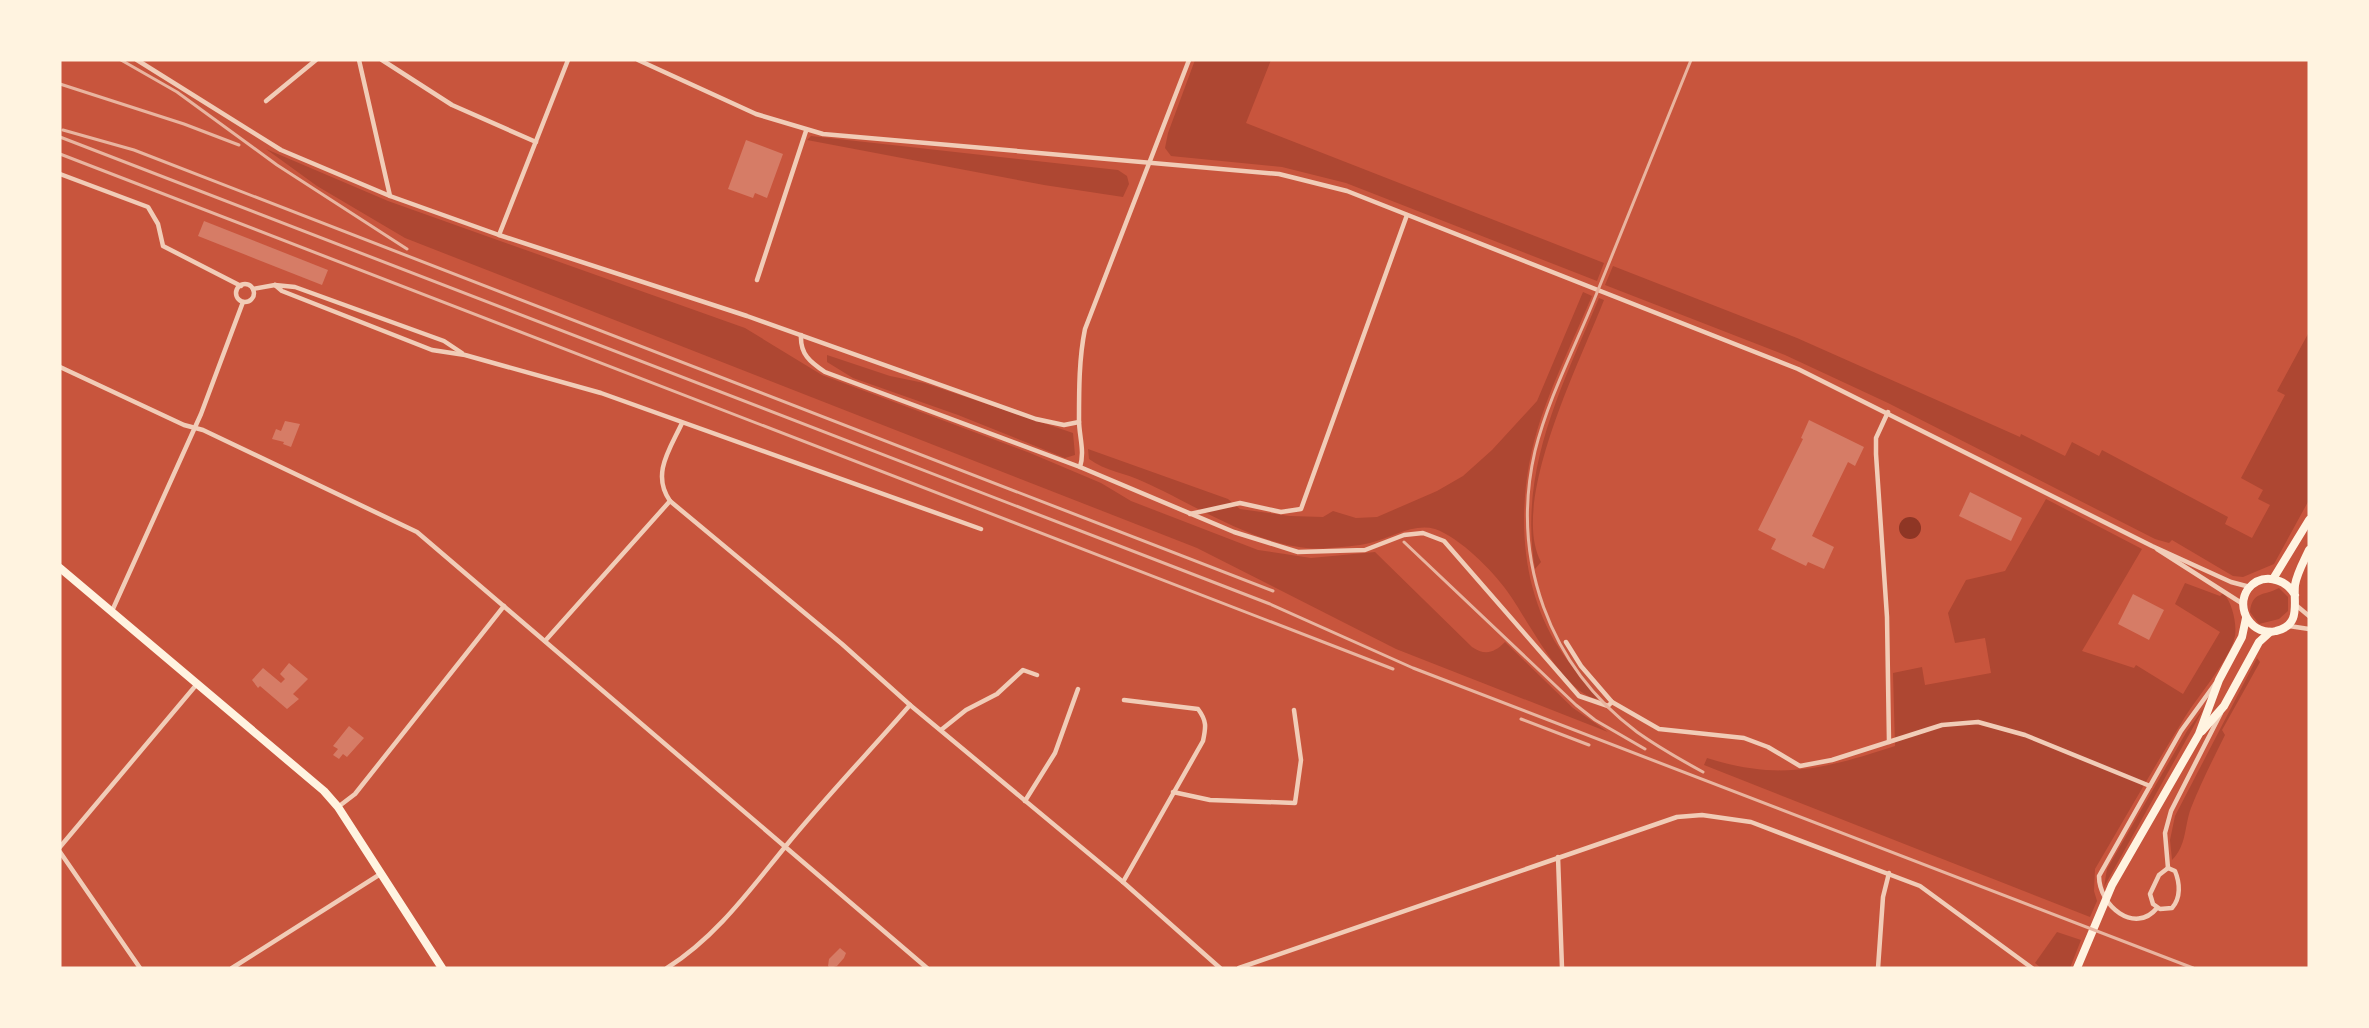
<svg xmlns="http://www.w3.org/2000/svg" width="2369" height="1028" viewBox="0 0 2369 1028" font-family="Jost,sans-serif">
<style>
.green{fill:#ae4732}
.water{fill:#8f3625}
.building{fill:#d67c66}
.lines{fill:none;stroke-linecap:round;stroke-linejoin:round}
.minor{stroke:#f1ccb7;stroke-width:4.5}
.primary{stroke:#fff3e0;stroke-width:8}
.rail{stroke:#e9b49f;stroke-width:3}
</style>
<rect width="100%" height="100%" fill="#c8553d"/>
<!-- green -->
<g class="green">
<path d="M1195,60h76l-25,63 358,140 -7,18 -251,-98 -64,-16 -111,-11 -6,-8 3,-15z"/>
<path d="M811,136l307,34 9,6 2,8 -6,13 -79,-12 -237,-45z"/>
<path d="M266,149l122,52 357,127 77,47 208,78 71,30 30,18 127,49 53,8 64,-6 97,95c13,9 22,6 33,-5l68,66 35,24 -212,-83 -199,-101 -792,-310 -88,-52z"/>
<path d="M1613,266l184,72 223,99 1,-3 44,22 7,-14 27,14 3,-6 126,67 -3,7 27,14 18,-33 -12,-6 5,-9 -22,-12 44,-83 -8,-4 32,-59v168l-35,64 -31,13 -10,-1 -61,-36 -3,3 -14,-4 -267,-136 -103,-48 -180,-70z"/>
<path d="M1583,292l9,4c-17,40 -37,81 -51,122 -25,75 -25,163 18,230 12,19 26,34 40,51 -34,-2 -73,-83 -92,-108 -14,-20 -48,-54 -72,-62 -22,-6 -44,9 -65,14 -13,3 -28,4 -41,5 -61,6 -131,-42 -185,-66 -18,-9 -39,-11 -55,-23l-1,-10 140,50 12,10 50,7 33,1 10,-6 23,7 21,-1 60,-26 26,-15 29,-26 45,-49z"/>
<path d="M1599,298l5,2c-24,62 -95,202 -63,262l-6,7c-17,-100 27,-182 64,-271z"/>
<path d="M827,355l63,21 34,7 149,50 2,22 -10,3 -107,-43 -105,-37 -26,-16z"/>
<path d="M2046,499l96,50 -60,102 52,17 2,-3 47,29 37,-62 -45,-28 10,-21 35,13 3,-3c9,8 14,31 12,43 -5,24 -40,63 -53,86 -30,48 -58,98 -87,147l-1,22 3,10 -7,16 -386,-152 3,-7c72,23 118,11 188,-12l-2,-73 29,-6 3,18 66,-12 -6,-35 -30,5 -7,-30 18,-33 39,-9z"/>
<path d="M2279,588l9,9v14l-9,8 -20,5 -9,-12c2,-21 14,-16 29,-24z"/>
<path d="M2257,658l3,4 -38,68 3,5c-12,24 -24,48 -34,73 -7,19 -4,37 -19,52l-2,-20 5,-24z"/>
<path d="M2205,706l-101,181 3,-18 80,-138z"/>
<path d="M2057,932l24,8 -11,28h-29l-6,-5z"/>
</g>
<!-- water -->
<circle class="water" cx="1910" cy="528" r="11"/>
<!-- building -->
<g class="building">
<path d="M746,140l37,14 -16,44 -12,-5 -2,5 -25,-9z"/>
<path d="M204,221l124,49 -6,15 -124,-49z"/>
<path d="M1809,420l55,27 -9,19 -7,-4 -36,74 22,11 -10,22 -16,-7 -2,4 -35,-17 5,-10 -18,-9 45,-91 -2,-1z"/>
<path d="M285,421l15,3 -9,23 -8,-3 1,-2 -12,-3 4,-10 5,2z"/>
<path d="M1970,492l52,26 -11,23 -52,-25z"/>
<path d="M2133,594l31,16 -15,30 -31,-16z"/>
<path d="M289,663l19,16 -15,15 6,5 -12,10 -27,-23 -2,2 -6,-8 11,-12 18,15 4,-4 -5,-5z"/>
<path d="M349,726l15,12 -17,19 -4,-3 -4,5 -6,-4 5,-6 -5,-3z"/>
<path d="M840,948l6,5 -2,5 -7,8 -7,2 -2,-2 1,-7z"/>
</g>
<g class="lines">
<!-- minor -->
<g class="minor">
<path d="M137,60l144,90 109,46 109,39 248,81 289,103 28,6 15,-3"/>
<path d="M359,60l31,136"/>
<path d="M382,60l70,45 84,37"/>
<path d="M638,60l118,54 67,20 456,40 68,17 451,178 354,177 79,36 19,5"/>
<path d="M1189,60l-104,269c-6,29 -6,61 -6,91 0,16 6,31 1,47l154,65 64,20 67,-2 39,-15 19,-2 21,8 135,155 29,10 4,-4"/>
<path d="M266,101l50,-41"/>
<path d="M60,174l88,33 10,17 5,22 78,40"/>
<path d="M499,235l69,-175"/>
<path d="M757,280l49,-149"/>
<circle cx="245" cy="293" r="9"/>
<path d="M275,285l7,6 150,59 33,5 136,38 380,136"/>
<path d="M253,289l22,-4 20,2 149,54 18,12"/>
<path d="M801,335c-1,19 9,27 24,37l255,95"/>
<path d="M60,367l124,58 19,5 214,102 510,436"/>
<path d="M1888,412l-12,26v16l11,163 2,125"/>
<path d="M682,423c-12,26 -31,51 -12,78l172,143 68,61 213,177 97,86"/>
<path d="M1190,514l50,-11 41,9 20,-3 106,-294"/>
<path d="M2157,549l86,55"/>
<path d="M2297,606l12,10"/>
<path d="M112,611l89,-197 42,-112"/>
<path d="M2289,626l20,3"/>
<path d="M545,641l125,-140"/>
<path d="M1566,642l15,24 31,36 47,27 85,9 24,9 32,19 32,-6 110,-35 36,-3 47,13 125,51"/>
<path d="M941,730l25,-20 31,-16 26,-24 14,5"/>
<path d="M1173,792l37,8 85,3 6,-43 -7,-50"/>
<path d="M1025,801l30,-48 23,-64"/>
<path d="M338,807l17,-13 149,-188"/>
<path d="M60,847l137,-163"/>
<path d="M60,852l80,116"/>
<path d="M1558,857l4,111"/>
<path d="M2168,868l-3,-35 6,-22 50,-98"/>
<path d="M2168,868l7,3c5,12 6,27 -3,37l-12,1 -7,-5 -3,-10 9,-19z"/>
<path d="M1123,882l80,-141c3,-14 4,-20 -5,-32l-74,-9"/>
<path d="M2157,908c-22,27 -58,-2 -58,-32l82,-145 34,-47"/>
<path d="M232,968l150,-95"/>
<path d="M667,968c49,-31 82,-77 118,-121 40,-49 84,-95 125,-142"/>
<path d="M1239,968l438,-151 25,-2 49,7 169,64 112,82"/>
<path d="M1878,968l5,-71 6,-24"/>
</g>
<!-- primary -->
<g class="primary">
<path d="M60,568l264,223 14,16 104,161"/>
<path d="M2273,579l36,-59"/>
<path d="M2295,595c-10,-17 -33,-23 -47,-6 -14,20 5,48 28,42 26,-6 17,-28 19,-46 2,-12 9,-24 14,-35"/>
<path d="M2202,731l22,-25 35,-64 11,-10"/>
<path d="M2077,968l35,-83 87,-151 20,-54 23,-43 4,-19"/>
</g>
<!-- rail -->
<g class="rail">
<path d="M121,60l56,32 100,73 130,84"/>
<path d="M1691,60c-32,80 -64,160 -97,240 -20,49 -46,99 -59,151 -25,108 14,215 102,281 21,15 44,28 66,40"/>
<path d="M60,84l124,40 55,21"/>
<path d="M63,130l71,20 1139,441"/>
<path d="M60,137l1210,467 143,64 780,300"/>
<path d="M60,154l1333,515"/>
<path d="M1404,542l172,163 19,15 50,29"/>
<path d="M1521,719l68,26"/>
</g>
</g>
<!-- border -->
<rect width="2369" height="1028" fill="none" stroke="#fff3e0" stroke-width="123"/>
</svg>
